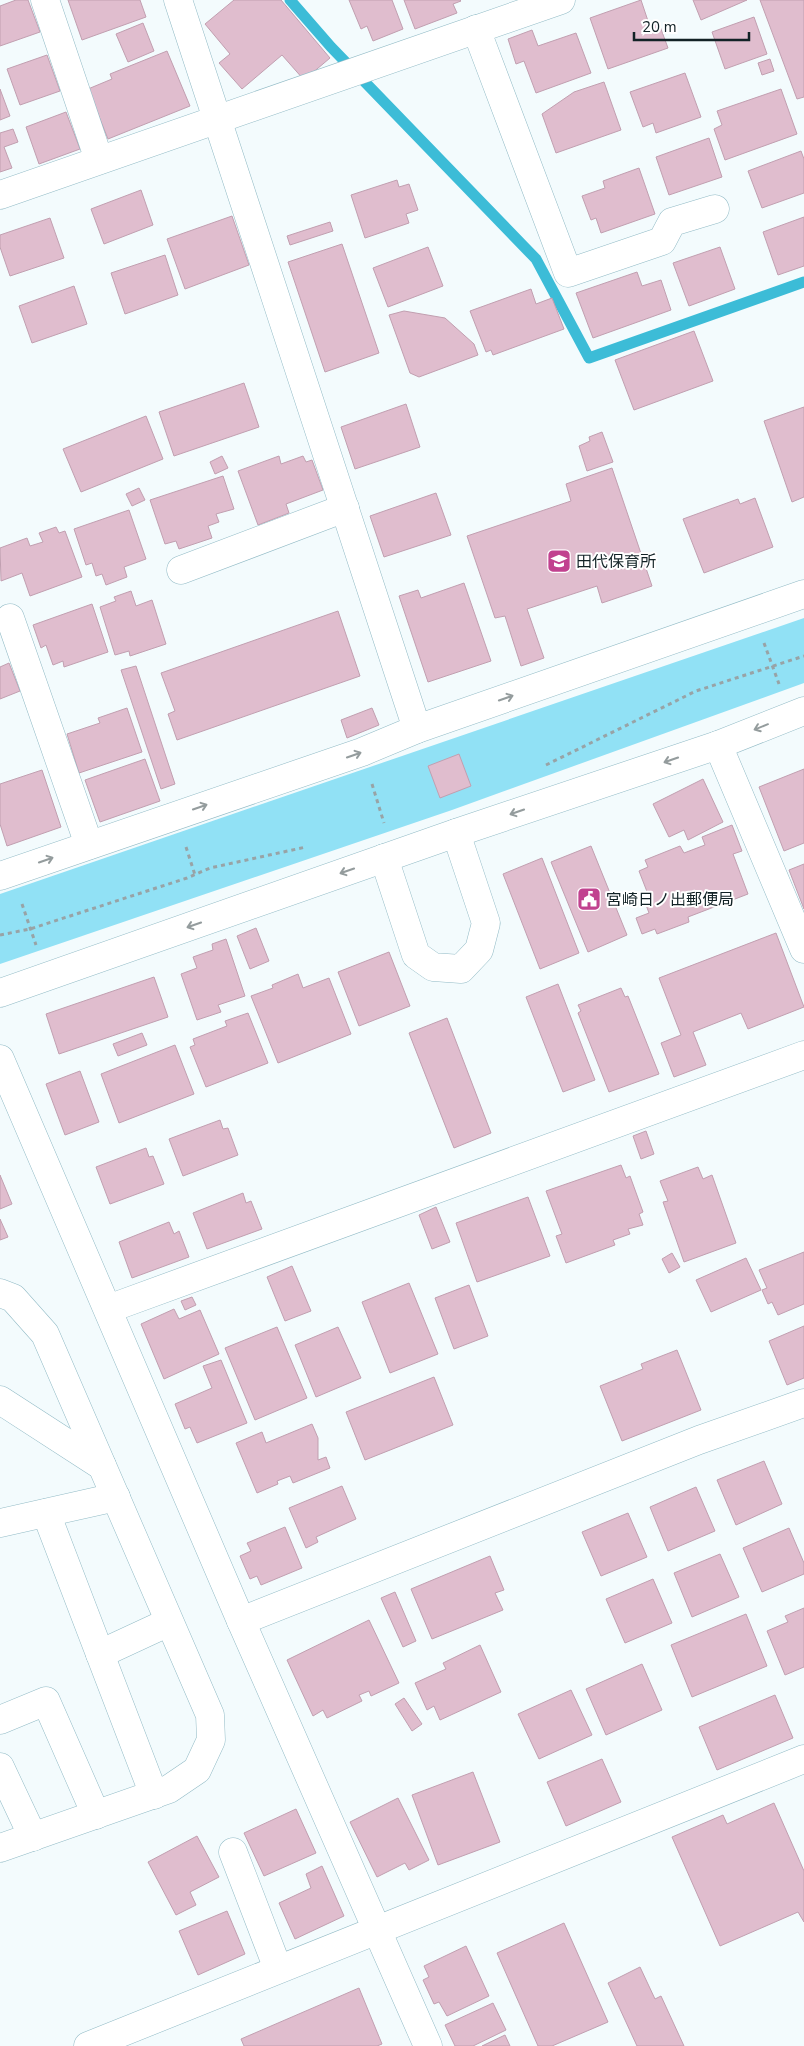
<svg xmlns="http://www.w3.org/2000/svg" width="804" height="2046" viewBox="0 0 804 2046" font-family="'Nunito Sans','Noto Sans JP',sans-serif">
<style>
.green{fill:#91e1f5}
.lines{fill:none;stroke-linecap:round;stroke-linejoin:round}
.stream{stroke:#3cbcd7;stroke-width:11}
.building{fill:#e0bdce;stroke:#c19fb0}
.minor-casing{stroke:#92bbc6;stroke-width:29}
.path{stroke:#98a3a6;stroke-width:3;stroke-dasharray:4 4;stroke-linecap:butt}
.minor{stroke:#fff;stroke-width:28}
.oneway{stroke:#949c9d}
.labels{text-anchor:middle;stroke-width:4;stroke-linejoin:round;paint-order:stroke}
.poi-label{font-size:16px;fill:#122226;stroke:#fff;text-anchor:start}
</style>
<rect width="100%" height="100%" fill="#f3fbfd"/>
<!-- green -->
<path class="green" d="M804,618v65l-352,127 -452,154v-70z"/>
<g class="lines">
<!-- stream -->
<path class="stream" d="M290,0l41,47 205,212 53,99 215,-76"/>
</g>
<!-- building -->
<g class="building">
<path d="M16,0h12l12,32 -40,14v-40z"/>
<path d="M68,0h72l6,17 -64,23z"/>
<path d="M234,0h47l49,58 -26,22 -22,-25 -40,34 -23,-26 11,-9 -25,-30z"/>
<path d="M349,0h43l11,29 -30,12 -6,-15 -6,3z"/>
<path d="M404,0h56l1,1 -8,3 4,9 -42,16z"/>
<path d="M641,0l8,24 9,-3 10,27 -60,21 -18,-51z"/>
<path d="M693,0h54l-46,20z"/>
<path d="M760,0h44v97l-7,2z"/>
<path d="M754,17l13,37 -42,15 -13,-37z"/>
<path d="M143,23l11,28 -26,11 -12,-28z"/>
<path d="M532,30l6,16 38,-13 15,40 -55,20 -12,-32 -8,3 -8,-25z"/>
<path d="M167,51l23,55 -82,33 -20,-50 24,-10 -2,-5z"/>
<path d="M47,55l13,36 -40,14 -13,-36z"/>
<path d="M770,59l4,12 -12,4 -4,-12z"/>
<path d="M685,73l16,44 -45,16 -3,-10 -10,4 -13,-35z"/>
<path d="M604,82l17,48 -65,23 -14,-39 32,-22z"/>
<path d="M0,89l10,27 -10,4z"/>
<path d="M781,89l16,45 -72,26 -11,-31 8,-4 -5,-14z"/>
<path d="M66,112l14,37 -41,15 -13,-37z"/>
<path d="M13,129l5,13 -14,5 8,21 -12,4v-39z"/>
<path d="M709,138l13,39 -53,18 -13,-38z"/>
<path d="M801,151l3,8v34l-42,15 -14,-37z"/>
<path d="M639,168l16,46 -54,19 -5,-15 -5,2 -9,-24 23,-8 -2,-7z"/>
<path d="M397,180l2,7 10,-3 9,26 -12,4 3,9 -44,15 -14,-43z"/>
<path d="M141,190l12,35 -49,19 -13,-35z"/>
<path d="M232,216l17,49 -64,24 -18,-50z"/>
<path d="M804,217v49l-26,9 -15,-43z"/>
<path d="M50,218l14,40 -54,18 -10,-29v-12z"/>
<path d="M330,222l3,9 -43,14 -3,-9z"/>
<path d="M342,244l37,109 -54,19 -37,-110z"/>
<path d="M428,247l15,39 -55,21 -15,-39z"/>
<path d="M720,247l15,42 -46,17 -16,-43z"/>
<path d="M165,255l13,40 -53,19 -14,-41z"/>
<path d="M637,272l5,14 19,-6 10,30 -78,28 -17,-45z"/>
<path d="M74,286l13,38 -55,19 -13,-37z"/>
<path d="M531,289l5,15 16,-6 12,31 -71,26 -2,-5 -5,2 -16,-41z"/>
<path d="M404,311l41,7 29,26 4,11 -59,22 -9,-4 -21,-58z"/>
<path d="M694,331l19,50 -79,29 -19,-50z"/>
<path d="M244,383l15,44 -85,29 -15,-44z"/>
<path d="M406,404l14,43 -65,22 -14,-42z"/>
<path d="M804,407v90l-12,5 -28,-81z"/>
<path d="M146,416l17,43 -82,33 -18,-43z"/>
<path d="M602,432l11,30 -26,9 -8,-25 11,-5 -1,-4z"/>
<path d="M222,456l6,12 -13,6 -5,-12z"/>
<path d="M279,456l2,8 22,-8 3,6 6,-2 11,30 -37,14 3,9 -31,12 -20,-54z"/>
<path d="M612,468l40,118 -50,17 -5,-17 -70,23 17,49 -23,8 -16,-50 -10,2 -28,-82 104,-35 -5,-17z"/>
<path d="M223,476l11,33 -18,5 3,8 -11,4 4,12 -33,11 -3,-8 -11,3 -15,-44z"/>
<path d="M139,488l6,12 -13,6 -6,-12z"/>
<path d="M436,493l15,42 -67,22 -14,-41z"/>
<path d="M755,498l18,49 -69,26 -21,-54 55,-20 2,5z"/>
<path d="M129,510l17,49 -22,8 3,10 -21,8 -4,-11 -6,2 -4,-13 -6,2 -12,-36z"/>
<path d="M56,527l3,6 6,-2 17,46 -52,19 -8,-23 -21,8 -1,-33 27,-10 3,8 13,-4 -4,-9z"/>
<path d="M464,583l27,78 -63,21 -29,-86 19,-6 3,8z"/>
<path d="M131,591l5,15 16,-6 14,44 -36,12 -1,-5 -14,4 -15,-48 16,-6 -2,-4z"/>
<path d="M92,604l16,48 -44,15 -1,-6 -10,4 -7,-20 -5,3 -8,-23z"/>
<path d="M338,611l22,65 -183,64 -9,-26 7,-3 -14,-38z"/>
<path d="M9,663l11,28 -20,8v-32z"/>
<path d="M136,666l39,118 -14,5 -40,-119z"/>
<path d="M127,708l15,44 -63,21 -12,-39 33,-11 -2,-5z"/>
<path d="M372,708l7,17 -32,13 -6,-18z"/>
<path d="M459,754l12,32 -31,12 -12,-32z"/>
<path d="M145,759l15,42 -60,21 -15,-42z"/>
<path d="M804,769v74l-20,8 -25,-64z"/>
<path d="M42,770l19,57 -54,19 -7,-22v-40z"/>
<path d="M703,779l20,43 -35,18 -4,-10 -15,7 -16,-33z"/>
<path d="M732,825l10,26 -9,3 15,40 -60,23 1,5 -32,12 -2,-5 -13,5 -6,-16 13,-5 -3,-8 5,-3 -12,-31 9,-4 -3,-7 35,-14 4,7 21,-8 -3,-8z"/>
<path d="M591,846l36,89 -39,17 -37,-90z"/>
<path d="M542,858l37,95 -39,16 -37,-95z"/>
<path d="M804,864v45l-15,-39z"/>
<path d="M256,928l13,33 -19,8 -13,-33z"/>
<path d="M776,933l28,74 -56,22 -7,-16 -48,19 13,33 -32,12 -13,-34 20,-8 -22,-57z"/>
<path d="M226,939l19,57 -27,9 3,7 -24,8 -16,-46 16,-6 -4,-11 20,-7 -1,-6z"/>
<path d="M389,952l21,54 -51,20 -21,-54z"/>
<path d="M298,974l5,14 26,-10 22,56 -73,29 -27,-67 22,-8 -1,-3z"/>
<path d="M154,977l14,40 -109,37 -13,-40z"/>
<path d="M558,984l37,96 -32,12 -37,-95z"/>
<path d="M621,988l4,9 3,-1 31,78 -50,18 -31,-79 3,-2 -3,-6z"/>
<path d="M248,1013l20,50 -62,24 -16,-40 5,-2 -2,-6 34,-13 -2,-5z"/>
<path d="M447,1018l44,115 -37,15 -45,-115z"/>
<path d="M142,1033l5,12 -29,11 -5,-12z"/>
<path d="M175,1045l19,49 -75,29 -18,-49z"/>
<path d="M80,1071l19,51 -34,13 -19,-51z"/>
<path d="M220,1120l3,9 5,-1 10,27 -55,21 -14,-37z"/>
<path d="M646,1131l8,23 -13,5 -8,-23z"/>
<path d="M146,1148l3,9 4,-1 11,28 -54,20 -14,-37z"/>
<path d="M621,1165l5,13 4,-2 13,36 -4,2 4,11 -15,4 2,5 -17,6 2,5 -49,18 -10,-27 6,-2 -16,-43z"/>
<path d="M698,1167l5,12 9,-4 24,68 -52,19 -21,-60 5,-1 -8,-20z"/>
<path d="M0,1175l12,29 -12,5z"/>
<path d="M243,1193l3,10 5,-2 11,28 -55,20 -14,-36z"/>
<path d="M528,1197l22,59 -73,26 -21,-59z"/>
<path d="M436,1207l14,35 -18,7 -13,-34z"/>
<path d="M0,1219l8,18 -8,3z"/>
<path d="M169,1222l5,12 5,-3 10,26 -57,21 -13,-36z"/>
<path d="M804,1252v52l-26,11 -6,-13 -4,2 -6,-14 5,-2 -8,-18z"/>
<path d="M672,1253l8,14 -11,6 -7,-14z"/>
<path d="M746,1258l15,32 -50,22 -15,-32z"/>
<path d="M292,1266l19,45 -26,10 -18,-44z"/>
<path d="M409,1283l29,71 -48,19 -28,-71z"/>
<path d="M469,1285l19,51 -34,13 -19,-51z"/>
<path d="M192,1297l4,8 -11,5 -4,-9z"/>
<path d="M174,1309l5,10 21,-9 19,44 -55,25 -23,-55z"/>
<path d="M804,1326v52l-17,7 -18,-44z"/>
<path d="M277,1327l30,71 -52,22 -30,-72z"/>
<path d="M338,1327l23,51 -45,19 -21,-52z"/>
<path d="M677,1350l24,60 -79,31 -22,-55 43,-17 -2,-5z"/>
<path d="M221,1360l26,63 -50,20 -7,-16 -5,2 -10,-25 37,-16 -9,-22z"/>
<path d="M434,1377l19,48 -88,35 -19,-48z"/>
<path d="M312,1424l6,14v22l8,-3 4,11 -37,15 -3,-7 -13,5 1,3 -21,9 -21,-50 26,-11 4,11z"/>
<path d="M764,1461l18,43 -46,21 -19,-45z"/>
<path d="M342,1486l14,33 -40,18 2,5 -12,6 -17,-40z"/>
<path d="M696,1487l19,44 -47,20 -18,-44z"/>
<path d="M628,1513l19,44 -46,19 -19,-44z"/>
<path d="M285,1527l17,41 -41,17 -4,-9 -7,3 -10,-23 11,-5 -4,-8z"/>
<path d="M789,1528l15,35v11l-42,18 -19,-44z"/>
<path d="M720,1554l19,43 -47,20 -18,-44z"/>
<path d="M490,1556l14,34 -9,3 8,17 -71,29 -21,-50z"/>
<path d="M653,1579l19,44 -47,20 -19,-44z"/>
<path d="M395,1592l21,49 -13,6 -22,-49z"/>
<path d="M804,1608v59l-19,8 -18,-44 21,-9 -3,-6z"/>
<path d="M746,1614l21,52 -75,31 -21,-52z"/>
<path d="M369,1620l30,63 -28,13 -2,-5 -10,4 3,6 -35,17 -4,-8 -10,6 -26,-56z"/>
<path d="M480,1645l21,47 -61,28 -6,-14 -7,4 -12,-27 31,-14 -3,-6z"/>
<path d="M642,1664l20,46 -56,25 -20,-46z"/>
<path d="M571,1690l21,45 -53,24 -21,-45z"/>
<path d="M775,1695l18,43 -76,32 -18,-43z"/>
<path d="M404,1698l18,26 -10,7 -17,-27z"/>
<path d="M602,1759l19,43 -55,24 -19,-44z"/>
<path d="M473,1772l27,70 -62,23 -26,-70z"/>
<path d="M398,1798l31,62 -20,10 -4,-7 -28,14 -27,-55z"/>
<path d="M774,1803l30,68v51l-6,-10 -78,34 -48,-109 51,-22 4,9z"/>
<path d="M296,1809l20,44 -52,23 -20,-43z"/>
<path d="M197,1836l22,41 -29,15 6,13 -20,10 -28,-53z"/>
<path d="M322,1866l22,50 -49,23 -16,-36 32,-15 -5,-14z"/>
<path d="M227,1911l18,43 -47,21 -19,-44z"/>
<path d="M564,1923l44,99 -56,24h-14l-41,-93z"/>
<path d="M466,1946l23,50 -42,20 -8,-14 -5,2 -11,-24 6,-3 -5,-11z"/>
<path d="M640,1967l15,32 6,-3 23,50h-47l-29,-63z"/>
<path d="M359,1988l23,56 -5,2h-133l-3,-7z"/>
<path d="M493,2003l13,27 -33,16h-18l-10,-21z"/>
<path d="M505,2035l5,11h-28z"/>
</g>
<g class="lines">
<!-- minor casing -->
<g class="minor-casing">
<g id="minor">
<path d="M45,0l54,160"/>
<path d="M178,0l239,729"/>
<path d="M476,29l92,244 94,-32 10,-19 43,-13"/>
<path d="M0,195l561,-195"/>
<path d="M181,570l164,-62"/>
<path d="M10,618l79,227"/>
<path d="M718,745l86,204"/>
<path d="M384,858l32,97 17,12 28,2 18,-19 7,-27 -30,-90"/>
<path d="M0,876l362,-124 55,-23 387,-135"/>
<path d="M0,993l456,-160 262,-88 86,-34"/>
<path d="M0,1059l241,562 187,425"/>
<path d="M0,1293l13,5 32,36 165,381 1,25 -14,30 -28,19 -169,59"/>
<path d="M108,1309l696,-254"/>
<path d="M0,1400l102,66"/>
<path d="M46,1513l108,282"/>
<path d="M0,1523l116,-26"/>
<path d="M241,1621l458,-181 105,-37"/>
<path d="M100,1654l69,-32"/>
<path d="M0,1720l46,-19 50,114"/>
<path d="M0,1767l33,70"/>
<path d="M233,1852l45,117"/>
<path d="M88,2046l716,-287"/>
</g>
</g>
<!-- path -->
<g class="path">
<path d="M764,643l15,41"/>
<path d="M546,765l150,-74 108,-35"/>
<path d="M372,784l12,39"/>
<path d="M186,847l9,28"/>
<path d="M22,904l14,41"/>
<path d="M0,935l30,-6 157,-51 23,-10 96,-21"/>
</g>
<!-- minor -->
<use href="#minor" class="minor"/>
</g>
<!-- one-way arrows -->
<defs><path id="oneway-shaft" d="M-6 0H5M1.5-3L5.5 0L1.5 3" fill="none" stroke-width="1.6" stroke-linecap="round" stroke-linejoin="round" transform="scale(1.25)"/></defs>
<g class="oneway">
<use href="#oneway-shaft" transform="translate(506 698) rotate(-19)"/>
<use href="#oneway-shaft" transform="translate(761 727) rotate(158)"/>
<use href="#oneway-shaft" transform="translate(354 755) rotate(-19)"/>
<use href="#oneway-shaft" transform="translate(671 760) rotate(161)"/>
<use href="#oneway-shaft" transform="translate(200 807) rotate(-19)"/>
<use href="#oneway-shaft" transform="translate(517 812) rotate(161)"/>
<use href="#oneway-shaft" transform="translate(46 860) rotate(-19)"/>
<use href="#oneway-shaft" transform="translate(347 871) rotate(161)"/>
<use href="#oneway-shaft" transform="translate(194 925) rotate(161)"/>
</g>
<!-- icons -->
<defs>
<g id="school-square" transform="scale(1.25)"><rect x="-9" y="-9" width="18" height="18" rx="4" fill="#c1428f" stroke="#fff"/><path d="M0-5L7-2L0 1L-7-2ZM-4 1L0 2.5L4 1V4Q0 6-4 4Z" fill="#fff"/></g>
<g id="civic-square" transform="scale(1.25)"><rect x="-9" y="-9" width="18" height="18" rx="4" fill="#c1428f" stroke="#fff"/><path d="M-.6-6.5H3V-4.5H.6V-3L4-1V1h2V6H-6V1h2V-1L-.6-3ZM-1.2 2.5V6h2.4V2.5Z" fill="#fff"/></g>
</defs>
<g fill-rule="evenodd">
<use href="#school-square" x="559" y="561"/>
<use href="#civic-square" x="589" y="899"/>
</g>
<g class="labels">
<!-- poi labels -->
<g class="poi-label">
<text x="576" y="567">田代保育所</text>
<text x="606" y="905">宮崎日ノ出郵便局</text>
</g>
</g>
<!-- scale -->
<path d="M634 32v8h115v-8" fill="none" stroke="#122226" stroke-width="2.5"/>
<text x="642" y="32" font-size="15" fill="#122226" stroke="#ffffff" stroke-width="4" paint-order="stroke">20 m</text>
</svg>
